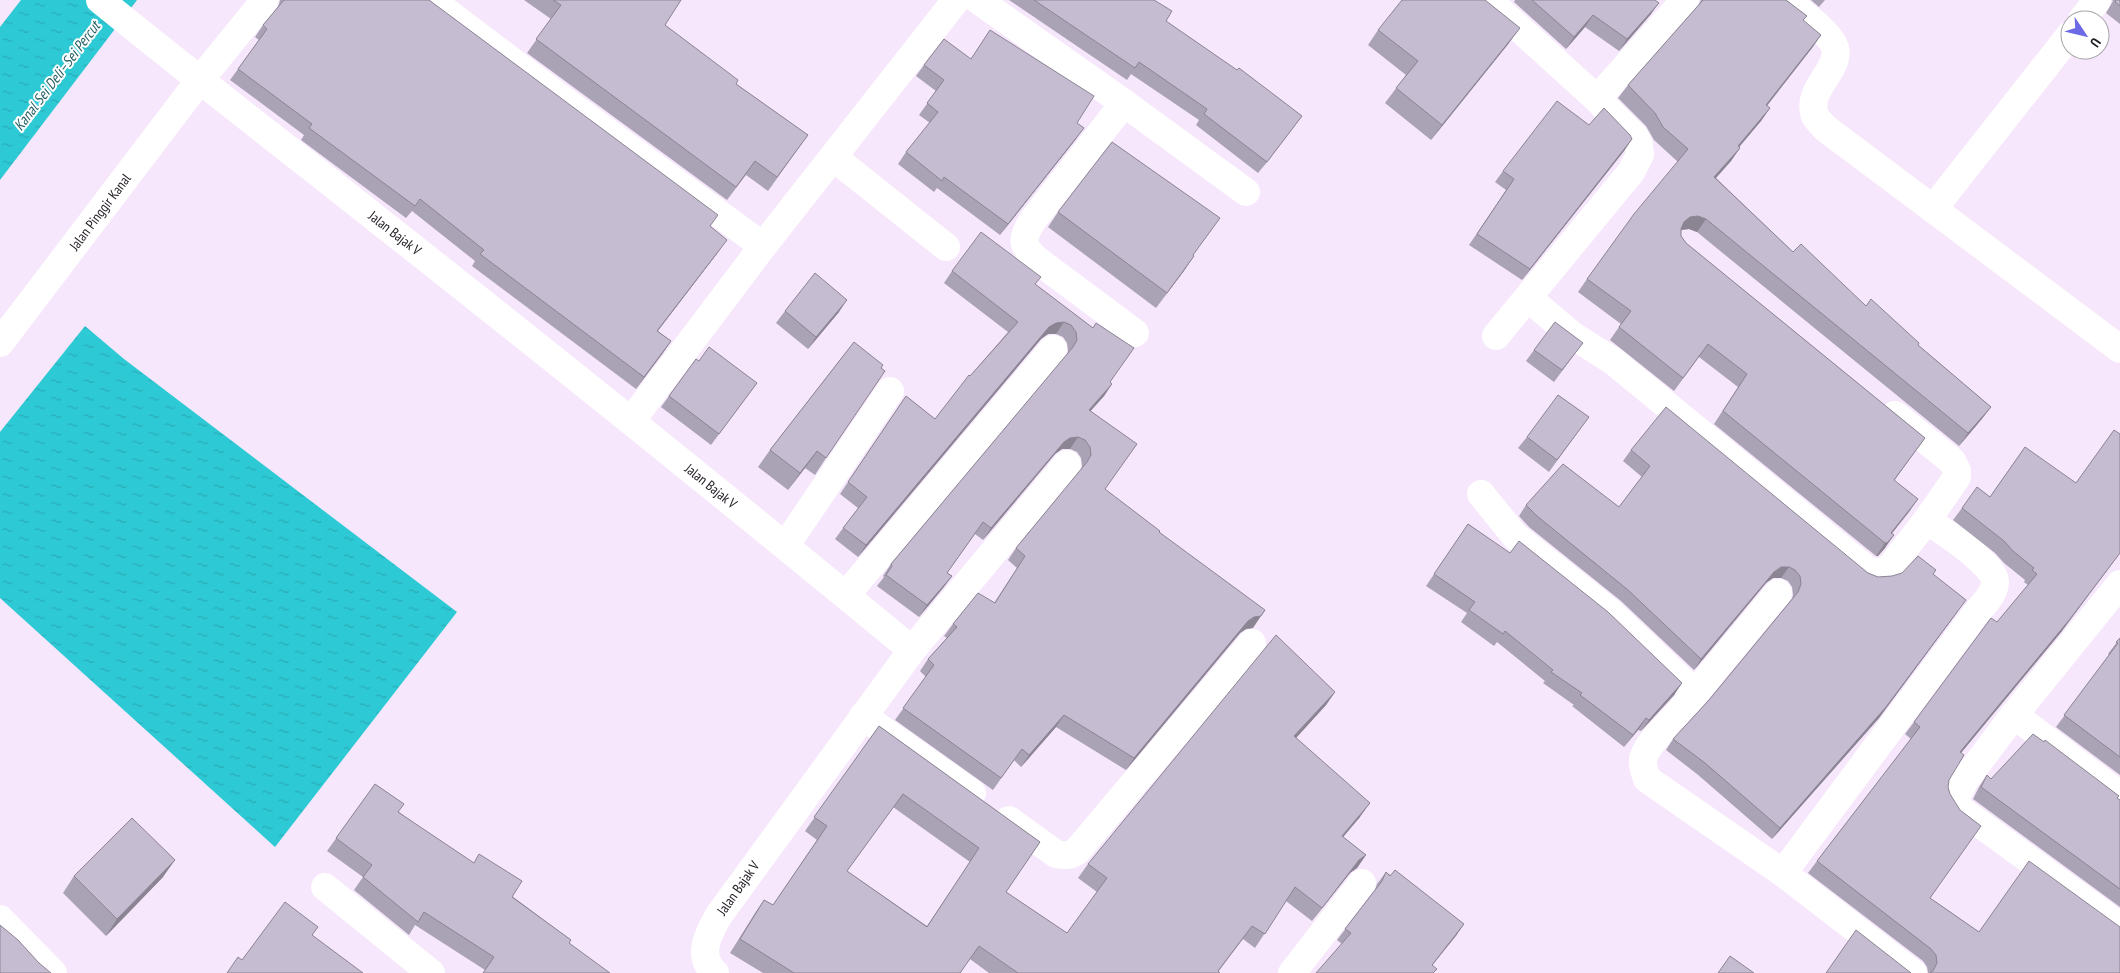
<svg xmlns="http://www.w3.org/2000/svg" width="2120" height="973" viewBox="0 0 2120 973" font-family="'PT Sans Narrow',sans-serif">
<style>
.water{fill:url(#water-ripples)}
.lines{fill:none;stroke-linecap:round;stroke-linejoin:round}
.minor{stroke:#fff;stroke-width:28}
.wall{fill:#aaa2b5;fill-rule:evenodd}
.shaded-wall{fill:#8b8493}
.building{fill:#c6bcd2;stroke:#8b8493;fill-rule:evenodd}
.labels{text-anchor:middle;stroke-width:4;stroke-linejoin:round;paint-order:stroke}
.street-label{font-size:14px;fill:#201b22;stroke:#fff}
.water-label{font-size:15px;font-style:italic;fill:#256065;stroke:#fff}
</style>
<defs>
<pattern id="water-ripples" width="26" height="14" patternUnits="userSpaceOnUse" patternTransform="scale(1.25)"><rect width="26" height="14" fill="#2dc9d5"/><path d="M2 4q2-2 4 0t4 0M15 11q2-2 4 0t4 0" fill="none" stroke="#28acb7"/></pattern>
</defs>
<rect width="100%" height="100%" fill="#f7e7fc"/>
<!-- water -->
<g class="water">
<path d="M21,0h116l-137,180v-153z"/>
<path d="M85,326l39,33 333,253 -182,235 -275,-249v-166z"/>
</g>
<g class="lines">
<!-- minor -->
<g class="minor">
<path d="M100,0c93,76 189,149 283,224 178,140 354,282 529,426l-193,265c-11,19 -23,41 -4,58"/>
<path d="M431,0l127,96 205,150"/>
<path d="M978,0l146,103 -91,117c-11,18 -13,25 4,40l98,73"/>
<path d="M1488,0l109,99 38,38 4,8 1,10 -9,17 -135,164"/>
<path d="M1786,0c12,10 45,33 49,48 6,22 -30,41 -20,68 2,4 7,8 10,12l295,221"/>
<path d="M2082,20l15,-20"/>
<path d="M1597,99l88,-99"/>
<path d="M1124,103l122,89"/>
<path d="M833,157l113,90"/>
<path d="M1933,209l137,-174"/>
<path d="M1528,298l44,37 41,26 257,211h14l8,-7 35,-45"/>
<path d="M0,343l199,-262 66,-81"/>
<path d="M631,421l132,-175 193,-246"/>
<path d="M1481,494l34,42 95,76 85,81c-12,19 -48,47 -52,66 -1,7 2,14 4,20l136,94 130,100"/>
<path d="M786,545l104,-154"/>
<path d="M2120,584l-106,131 -49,65 -10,19 6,11 159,116"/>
<path d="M846,595l207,-246"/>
<path d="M912,650l155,-186"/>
<path d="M1695,693l83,-100"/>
<path d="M2014,715l106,80"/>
<path d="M863,716l109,77"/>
<path d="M1009,820l47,34c8,2 14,2 21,-3l175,-208"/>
<path d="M1783,873l194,-261c7,-8 18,-19 18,-30 1,-17 -54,-52 -68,-62l30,-43v-6l-5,-10 -57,-46"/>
<path d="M325,887l106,86"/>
<path d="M0,919l53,54"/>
<path d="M1292,973l70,-90"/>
</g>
</g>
<!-- wall -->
<g class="wall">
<path d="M280,0h149l281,226 9,25 -61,80 13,10 -35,48 -164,-123 3,-5 -63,-50 -6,7 -105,-78 3,-5 -74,-55 29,-40 -4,-3 8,-12 15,-18z"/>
<path d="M524,0h157l-16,25 71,59 72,51 -40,56 -22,-16 -19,25 -200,-147 24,-34z"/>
<path d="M1009,0h145l12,21 136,95 -44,57 -62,-48 3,-5 -68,-46 -4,6z"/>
<path d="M1515,0h140l-4,14 -32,37 -34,-24 -19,22 -52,-47z"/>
<path d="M1701,0h85l21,16 -4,5 18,14 -9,13 -45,58 3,2 -9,13 -22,26 1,1 -9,13 -15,17 77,74 125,93 73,62 -10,13 -22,26 -262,-214 -8,-3 -8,1v6l5,7 239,195 -31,43 24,18 -26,34 -7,15 -7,8h-2l-162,-132 24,-37 -39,-30 -25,34 -64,-51 11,-16 -43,-32 9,-13 91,-117 -24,-22 -8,-14 -28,-28 10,-13 70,-79z"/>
<path d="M1811,0h14l-6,7z"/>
<path d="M2112,0h8v24l-14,-11 7,-12z"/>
<path d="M990,30l87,93 -1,16 -76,96 -63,-47 -3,4 -36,-28 8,-12 24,-29 -11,-8 17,-24 -20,-15 8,-11 47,-6z"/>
<path d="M1378,30l131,13 -78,97 -46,-37 21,-28 -38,-30z"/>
<path d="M1589,125l43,14 -8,12 -102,129 -53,-35 37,-55 -11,-8 8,-11z"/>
<path d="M1058,212l135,43 1,1 -38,52 -108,-81z"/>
<path d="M952,271l84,14 57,43 17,54 2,2 -8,12 -14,15 15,78 54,43 94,96 -7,1 -6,4 -114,137 -70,-43 -35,40 -7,-7 -21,30 -98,-70 31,-43 -6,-6 8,-12 19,-21 -3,-2 9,-12 41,-21 23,-35 -9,-8 8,-12 65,-78 1,-4 -1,-8 -4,-6 -7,-3h-8l-7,5 -72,86 -8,-6 -28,39 5,3 -9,12 -24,29 -42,-31 7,-9 -1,-1 8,-12 176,-209 1,-4 -1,-8 -4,-6 -7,-3h-8l-7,5 -183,218 -23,-18 23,-31 -18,-14 66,-98 29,23 35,-43 38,-44 -64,-49z"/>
<path d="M785,311l54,1 -31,37 -32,-26z"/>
<path d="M854,342l-28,116 -11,17 -10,-7 -17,22 -30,-23 12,-17z"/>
<path d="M1534,350l40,5 -20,27 -28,-21z"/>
<path d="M699,361l58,22 -46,62 -50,-38 8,-11z"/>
<path d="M1580,429l-31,43 -31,-24 9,-11z"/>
<path d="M2025,447l37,184 -101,121 -12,28 -1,7 -18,111 49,34 141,41h-192l-1,-6 -4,-6 -115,-88 9,-12 94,-122 -6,-5 9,-12 114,-137 -4,-3 1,-2 -21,-17 -9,-10 -42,-33 9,-12 28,-11z"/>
<path d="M1631,450l237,123 10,4 55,-3 25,37 -79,107 -107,121 -75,-65 -31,-24 7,-11 36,-39 83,-101 1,-4 -1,-8 -4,-6 -7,-3h-8l-7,5 -72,87 -73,-69 -92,-74 -10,-11 7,-11 93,2 23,-30 -19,-16z"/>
<path d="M1468,524l214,159 -8,12 -33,36 -3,-1 -14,17 -52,-41 2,-1 -31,-22 2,-2 -48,-39 -3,4 -33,-24 6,-9 -41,-27z"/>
<path d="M2120,638v137l-64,-48 53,-72 -1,-1z"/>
<path d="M1335,692l-9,13 -30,33 64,79 -17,20 23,18 -9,13 -7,5 -38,48 -26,-20 -31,47 -12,-9 -25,33 2,1h-231l-19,-14 -10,14h-197l-33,-20 25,-40 9,-13 9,5 44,-65 -12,-9 74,-105 161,116 -34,50 61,41 30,-41 -19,-14 10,-14zM893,807l77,55 -43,64 -80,-55z"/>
<path d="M2044,742l76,58v107l-147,-108 6,-12 8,-12 4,4z"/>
<path d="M375,784l24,28 172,128 -86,30 -70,-45 -6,10 -55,-45 9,-13 -36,-26z"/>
<path d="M1386,872l78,52 -32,41 -90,-21 -5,-4 38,-50 2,-6z"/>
<path d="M74,876l89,1 -57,59 -43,-43z"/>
</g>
<!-- shaded-wall -->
<g class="shaded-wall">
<path d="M1659,3l-8,11 -32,37 8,-12z"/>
<path d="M1593,15l-8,12 -19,22 8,-12z"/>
<path d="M1520,28l-11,15 -78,97 11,-15z"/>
<path d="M1821,35l-9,13 -55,70 9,-13z"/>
<path d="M1770,108l-9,13 -32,38 9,-13z"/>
<path d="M1302,116l-9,11 -35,46 9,-11z"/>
<path d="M1084,128l-8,11 -76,96 8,-11z"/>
<path d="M1632,139l-8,12 -102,129 8,-11z"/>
<path d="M1740,148l-9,13 -26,29 9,-13z"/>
<path d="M1698,216l8,3 -9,13 -8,-3 -8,1 -6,5 9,-13 6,-5z"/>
<path d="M727,240l-8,11 -70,91 8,-11z"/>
<path d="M1194,256l-10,15 -28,37 11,-15z"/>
<path d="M847,300l-8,12 -31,37 8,-12z"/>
<path d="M1064,322l-8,12h-8l-7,5 -183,218 8,-12 183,-218 7,-4z"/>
<path d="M671,341l-8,12 -27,36 8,-12z"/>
<path d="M1112,384l-8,12 -23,26 8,-12z"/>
<path d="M1991,407l-10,13 -22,26 9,-13z"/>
<path d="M1078,437l-8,12h-8l-7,5 -72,86 8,-12 73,-86 6,-4z"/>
<path d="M817,451l-12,17 -17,22 12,-17z"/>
<path d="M1918,499l-9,13 -27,34 9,-13z"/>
<path d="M1894,535l-9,13 -7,8h-2l9,-13z"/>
<path d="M2120,553l-58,78 -110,133 8,-12z"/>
<path d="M1781,567h8l-8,11h-8l-7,5 -72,87 7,-11 73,-87z"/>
<path d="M952,576l-9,12 -24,29 8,-12z"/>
<path d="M1265,610l-12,18 -7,1 -6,4 -114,137 8,-12 114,-137z"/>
<path d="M1958,611l-79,107 -107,121 8,-11z"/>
<path d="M1682,683l-8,12 -33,36 8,-11z"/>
<path d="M1335,692l-9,13 -41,45 9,-14z"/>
<path d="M1064,715l-8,12 -35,40 8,-12z"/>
<path d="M1646,718l-8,12 -14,17 9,-12z"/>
<path d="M1370,803l-10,14 -28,33 10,-14z"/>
<path d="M1366,855l-9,13 -7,5 -38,48 10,-13 37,-48z"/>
<path d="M175,860l-12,17 -57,59 11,-17z"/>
<path d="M1464,924l-8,12 -30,37 6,-8z"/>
</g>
<!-- building -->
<g class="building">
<path d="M284,0h145l289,215 -8,11 17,14 -70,91 14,10 -27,36 -164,-123 4,-4 -64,-51 -5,7 -106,-78 3,-4 -74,-55 29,-40 -4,-4z"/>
<path d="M553,0h128l-16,25 73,55 -2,4 72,51 -31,42 -22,-16 -19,26 -200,-148 25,-34z"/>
<path d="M1034,0h120l18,11 -6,10 71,49 2,-2 63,48 -35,46 -63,-48 3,-5 -68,-47 -4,6z"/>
<path d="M1402,0h83l35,28 -78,97 -46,-37 22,-27 -40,-31z"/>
<path d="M1532,0h123l4,3 -32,36 -34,-24 -19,22z"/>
<path d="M1703,0h83l21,16 -4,4 18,15 -55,70 4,3 -32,38 2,2 -26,29 79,75 8,-8 65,62 5,-7 48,44 -1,2 73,62 -23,26 -262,-214 -8,-3 -8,1 -6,5 -3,7v7l5,7 239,195 -31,42 24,19 -27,34 3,2 -7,8h-2l-162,-132 24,-37 -39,-30 -25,34 -64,-51 12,-16 -44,-32 47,-65 54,-65 -25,-22 -8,-14 -27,-28z"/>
<path d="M2116,0h4v6l-5,-4z"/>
<path d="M990,30l104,66 -17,27 7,5 -76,96 -64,-47 -2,4 -36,-29 32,-40 -11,-9 17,-23 -20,-15 20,-26 27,20z"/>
<path d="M1557,101l32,24 15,-17 26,27 2,4 -102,130 -53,-35 37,-55 -11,-8z"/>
<path d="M1112,142l108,76 -27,37 1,1 -27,37 -109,-81z"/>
<path d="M981,232l60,45 -6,7 58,44 3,-5 38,25 -24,34 2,2 -23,26 48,34 -32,45 55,42 -1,1 106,78 -4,6 -7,1 -6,4 -114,137 -70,-43 -35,40 -7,-6 -21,29 -98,-70 31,-43 -6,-6 29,-32 -4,-3 25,-31 17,10 30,-47 -9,-8 71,-86 4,-7 -1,-8 -5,-7 -7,-3 -8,1 -6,4 -73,86 -8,-6 -36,51 5,3 -25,29 -41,-30 6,-9 -1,-2 182,-217 4,-7 -1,-8 -5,-7 -7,-3 -8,1 -7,4 -183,218 -23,-17 24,-31 -19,-15 58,-86 29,23 34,-44 1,1 48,-54 -66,-51z"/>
<path d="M815,273l32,27 -31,37 -31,-26z"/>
<path d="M1555,322l28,21 -21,27 -28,-20z"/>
<path d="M854,342l29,23 -2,3 4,3 -59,87 -9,-7 -17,22 -30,-23z"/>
<path d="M709,347l48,36 -38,51 -50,-38 27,-37 3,2z"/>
<path d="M1558,395l31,22 -32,43 -30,-23z"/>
<path d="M1666,407l202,166 10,4 14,-1 10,-3 16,-17 18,14 -3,4 33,26 -80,107 -106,121 -75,-65 -32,-24 36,-39 89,-108 3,-8 -1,-8 -5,-6 -6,-3h-8l-7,5 -73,87 -73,-69 -91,-74 -11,-11 37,-41 56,43 31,-41 -19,-16z"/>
<path d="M2114,430l6,4v119l-50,66 -110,133 4,3 -15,25 -1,7 2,7 10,16 21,16 -51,72 49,34 50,-71 91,66v46h-190l3,-2 4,-8 -1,-8 -5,-6 -114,-88 103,-134 -6,-5 77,-104 6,4 40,-48 -5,-4 2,-2 -21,-17 -9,-10 -42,-33 15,-21 13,10 35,-50 51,36z"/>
<path d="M1468,524l42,29 9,-12 89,71 74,71 -33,37 -3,-2 -13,17 -53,-40 2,-2 -31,-21 2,-2 -48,-39 -2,3 -34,-24 6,-8 -41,-28z"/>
<path d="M1276,635l59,57 -41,44 76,67 -28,33 24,19 -7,5 -37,48 -27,-21 -30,47 -13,-8 -34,45 2,2h-202l-39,-27 -19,27h-166l-54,-34 24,-39 9,5 54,-79 -13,-9 65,-91 161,116 -34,50 61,41 40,-55 -19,-14zM903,794l76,54 -52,79 -80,-56z"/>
<path d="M2120,638v119l-56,-42 54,-72 -2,-1z"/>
<path d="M2033,734l11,8 1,-2 74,56 -2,2 3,2v89l-139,-102 6,-12 4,4z"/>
<path d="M375,784l29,20 -6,8 76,51 5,-9 43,27 -10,16 59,43 -2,3 41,30h-127l11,-16 -70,-45 -6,10 -55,-45 9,-12 -36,-27z"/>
<path d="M132,818l43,42 -58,59 -43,-43z"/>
<path d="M1395,870l69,54 -32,41 5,4 -4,4h-117l35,-40 -6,-4 37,-48 4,-9 4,4z"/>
<path d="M285,902l33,25 -6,8 51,38h-136l11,-16 4,3z"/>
<path d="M0,925l18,15 21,23 12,10h-51z"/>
<path d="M1856,930l55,43h-85z"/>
<path d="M1730,956l24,17h-36z"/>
</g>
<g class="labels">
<!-- street labels -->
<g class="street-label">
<text transform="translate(100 212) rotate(-53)" y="5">Jalan Pinggir Kanal</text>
<text transform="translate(395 233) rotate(38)" y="5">Jalan Bajak V</text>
<text transform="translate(711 486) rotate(39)" y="5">Jalan Bajak V</text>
<text transform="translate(738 888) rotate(-55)" y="5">Jalan Bajak V</text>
</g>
<!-- water labels -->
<g class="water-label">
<text transform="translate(57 76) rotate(-53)" y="5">Kanal Sei Deli–Sei Percut</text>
</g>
</g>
<!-- north arrow -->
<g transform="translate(2085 35) rotate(125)"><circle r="24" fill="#ffffff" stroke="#a6a4a7"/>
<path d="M0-4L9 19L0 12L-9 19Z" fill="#6c6ae4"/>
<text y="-8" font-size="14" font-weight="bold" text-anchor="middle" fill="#201b22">U</text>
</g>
</svg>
